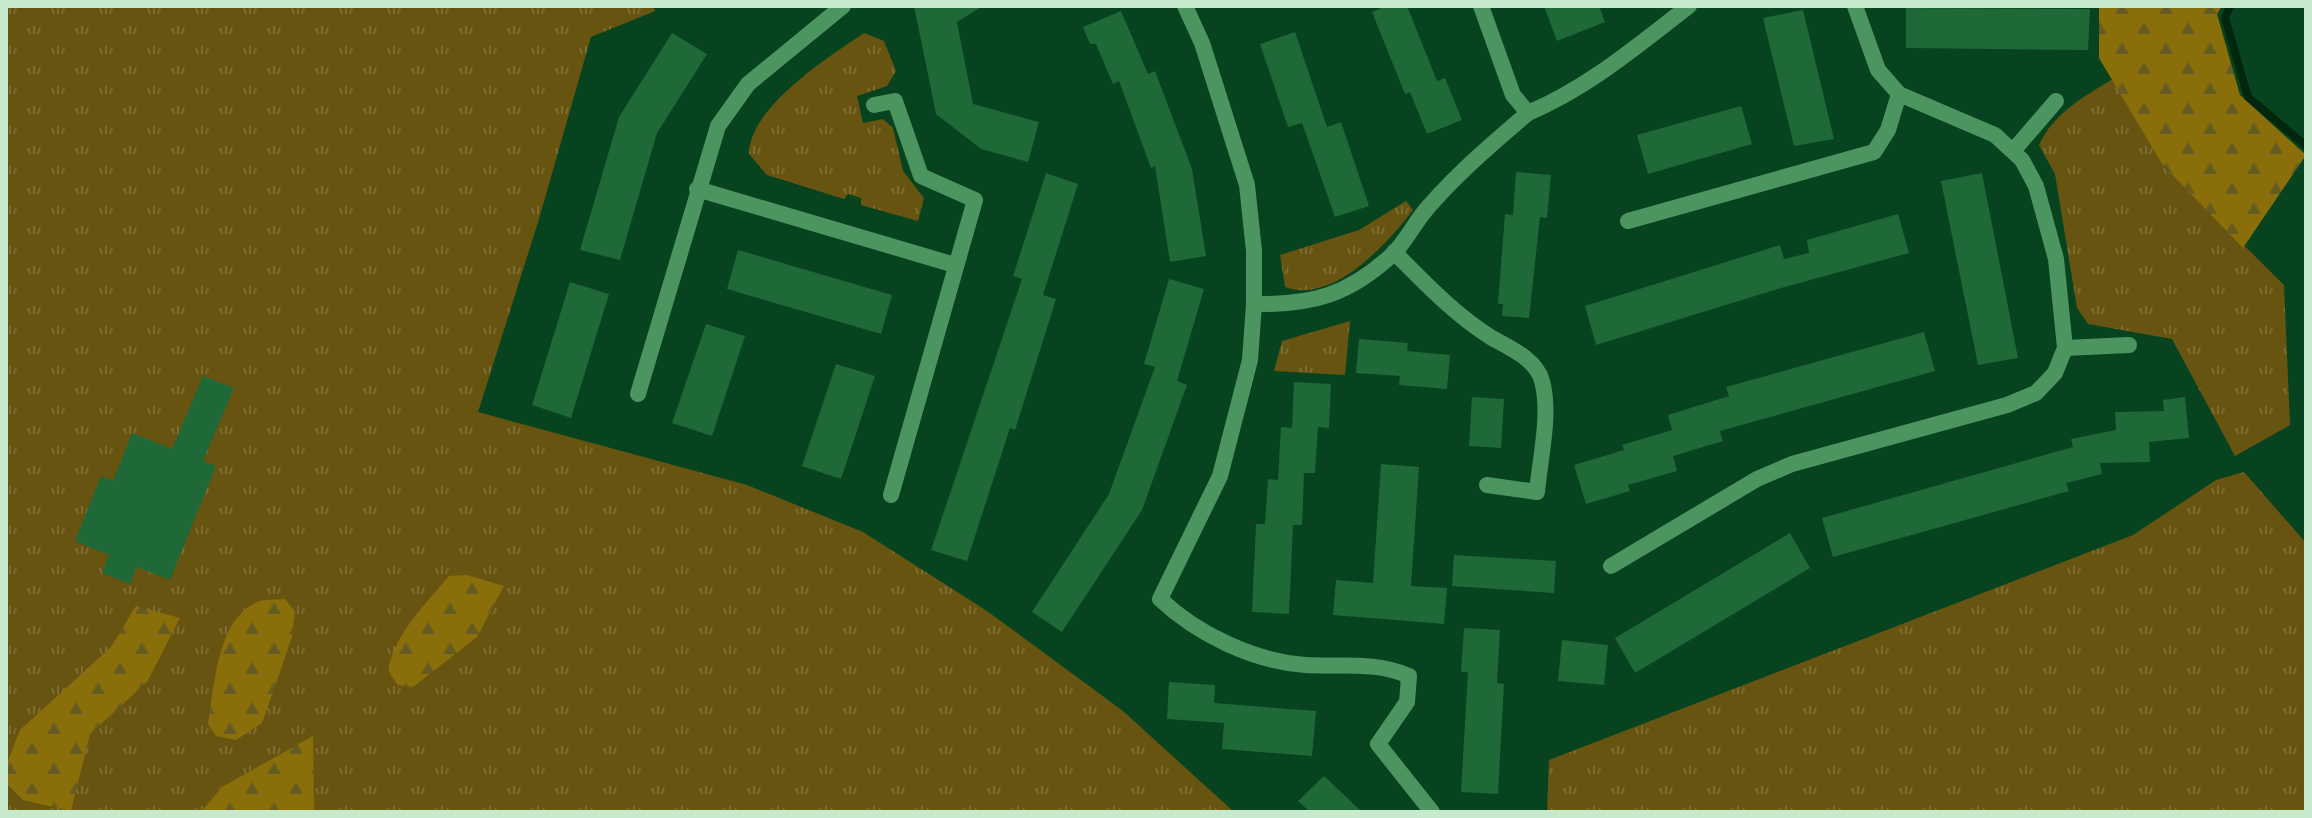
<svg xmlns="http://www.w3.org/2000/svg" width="2312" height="818" viewBox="0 0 2312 818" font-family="Literata,serif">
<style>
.grass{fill:url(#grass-tufts)}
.forest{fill:url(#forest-firs)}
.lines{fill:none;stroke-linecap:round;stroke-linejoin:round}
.stream{stroke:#00270d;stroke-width:8}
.building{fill:#1e6937}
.street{stroke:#4d9560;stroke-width:16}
</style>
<defs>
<pattern id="grass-tufts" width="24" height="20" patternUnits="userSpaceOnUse" patternTransform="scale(2)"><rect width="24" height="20" fill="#685411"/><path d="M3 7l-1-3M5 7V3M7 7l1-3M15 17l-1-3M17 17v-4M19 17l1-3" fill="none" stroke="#7c6d32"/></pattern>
<pattern id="forest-firs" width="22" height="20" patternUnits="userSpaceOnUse" patternTransform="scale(2)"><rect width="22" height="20" fill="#896e0a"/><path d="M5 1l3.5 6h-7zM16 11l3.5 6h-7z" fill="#665c21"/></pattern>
</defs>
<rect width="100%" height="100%" fill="#06431e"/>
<!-- grass -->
<g class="grass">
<path d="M6,6h647l2,5 -64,26 -52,182 -61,193 269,73 116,47 124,79 136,100 111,101h-1228z"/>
<path d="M864,33l20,8 12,30 -9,15 -30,10 6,27 20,-4 10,9 10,43 21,27 -6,23 -57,-16v-7l-13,-4 -4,5 -77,-24 -18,-21c0,-47 81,-98 115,-121z"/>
<path d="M2113,79l49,85 122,121 6,140 -55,31 -63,-117 -84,-15 -11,-16 -22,-134 -16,-29c15,-32 44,-48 74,-66z"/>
<path d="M1406,201l7,9c-26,34 -81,95 -128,77l-5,-32 79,-25z"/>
<path d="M1350,321l-5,54 -71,-4 8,-30z"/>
<path d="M2244,472l62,71v269h-759l2,-52 584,-225 83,-55z"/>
</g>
<!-- forest -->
<g class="forest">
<path d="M2099,6h123l-5,8 23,81 66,60 -63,93 -81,-84 -63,-106z"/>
<path d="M467,575l37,11 -27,51 -64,50 -15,-2 -10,-14c6,-37 38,-67 61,-95z"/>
<path d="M285,599l10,13 -3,25 -30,86 -26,17 -20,-4 -8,-12c7,-38 8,-107 52,-123 6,-2 17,-1 25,-2z"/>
<path d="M136,606l44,12 -33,64 -57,52 -19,77 -48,-11 -17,-17v-17l14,-36 91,-83z"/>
<path d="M313,736l1,76h-113l21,-25z"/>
</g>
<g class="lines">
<!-- stream -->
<path class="stream" d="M2230,6l-5,12 23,79 58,49"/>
</g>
<!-- building -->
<g class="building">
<path d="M914,6h69l-26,16 16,82 66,18 -11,40 -47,-13 -45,-35z"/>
<path d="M1386,6h21l30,75 8,-3 17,42 -35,14 -17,-42 -5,2 -33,-82z"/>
<path d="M1544,6h55l6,16 -48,19z"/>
<path d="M1906,8l184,1 -2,41 -182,-2z"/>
<path d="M1803,10l31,129 -40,7 -31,-128z"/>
<path d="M1121,11l27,63 7,-3 37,98 14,87 -36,6 -15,-96 -4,2 -32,-87 -6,3 -17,-40h-6l-7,-17z"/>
<path d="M1295,32l32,95 14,-5 28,84 -34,11 -33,-94 -14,4 -28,-83z"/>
<path d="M672,33l35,21 -50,79 -37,127 -40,-10 39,-133z"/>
<path d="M1741,106l11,38 -104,30 -11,-39z"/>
<path d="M1516,172l35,3 -4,43 -7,-1 -11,101 -27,-2 1,-12h-5l7,-90 8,1z"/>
<path d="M1046,173l32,11 -35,111 13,4 -41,131 -5,-2 -43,133 -36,-11 91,-271 -9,-3z"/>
<path d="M1982,173l36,185 -40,7 -37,-184z"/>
<path d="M1898,214l11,39 -128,35 -185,57 -11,-39 195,-61 4,14 25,-6 -2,-13z"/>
<path d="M738,250l154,45 -11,39 -154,-45z"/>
<path d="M1169,279l35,10 -27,92 10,4 -45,125 -80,122 -30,-20 77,-118 46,-127 -11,-3z"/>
<path d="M570,282l39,12 -38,124 -39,-13z"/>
<path d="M706,324l39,12 -33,100 -40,-13z"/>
<path d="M1924,332l11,39 -215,60 3,10 -50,15 4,15 -49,14 2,6 -44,13 -12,-39 50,-15 -2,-5 50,-15 -4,-15 61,-19 -3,-9z"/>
<path d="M1359,339l49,4 -1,8 43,4 -3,34 -48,-4 1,-9 -44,-3z"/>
<path d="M836,364l39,12 -34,103 -39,-13z"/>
<path d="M203,376l31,12 -31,73 13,5 -46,114 -33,-13 -7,17 -28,-11 7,-18 -34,-14 26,-65 12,5 19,-48 40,16z"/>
<path d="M1294,382l37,2 -2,44 -11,-1 -3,46h-11l-2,52h-9l-4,89 -37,-2 4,-88h9l3,-45 10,1 3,-53 11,1z"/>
<path d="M1472,397l32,2 -3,49 -32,-2z"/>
<path d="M2185,397l4,41 -40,4 1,20 -50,1 2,11 -36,9 3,8 -236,66 -11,-39 251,-71 -2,-8 45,-9 -1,-18 49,-1 -1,-11z"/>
<path d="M1381,464l38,3 -8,119 36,2 -3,36 -111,-9 3,-35 37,3z"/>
<path d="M1790,533l20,35 -175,105 -20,-35z"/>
<path d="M1454,555l102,6 -2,32 -102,-7z"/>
<path d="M1464,628l36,2 -3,53 7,1 -6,110 -37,-2 7,-120h-7z"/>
<path d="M1562,640l46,5 -4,40 -46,-4z"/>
<path d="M1169,682l46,3 -1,18 102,8 -4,45 -90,-7 2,-26 -57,-4z"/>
<path d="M1324,776l16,15 22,21h-52l-12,-11z"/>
</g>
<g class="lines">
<!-- street -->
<g class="street">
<path d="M1185,6l17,37 45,142 7,66v53l-4,56 -30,116 -60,123c37,35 93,62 145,66 34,2 72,-4 104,11l-2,26 -29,42 54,68"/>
<path d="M874,105l21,-4 26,75 54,24 -84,295"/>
<path d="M1528,113c60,-25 110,-68 161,-107"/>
<path d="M2013,151l43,-50"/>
<path d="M697,189l258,76"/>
<path d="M1628,221l246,-69 14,-22 11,-36"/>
<path d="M1394,252c31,31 61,63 98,86 18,10 44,21 50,43 9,33 -2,77 -5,111l-50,-7"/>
<path d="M1254,304c59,1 95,-9 139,-50 14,-14 23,-34 37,-49 30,-34 64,-63 98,-92l-15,-18 -32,-89"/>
<path d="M2065,348l64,-3"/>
<path d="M638,394l80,-268 30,-42 95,-78"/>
<path d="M1611,566l146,-87 35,-15 215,-59 29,-12 19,-20 10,-25 -9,-89 -20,-73 -14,-26 -27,-25 -96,-41 -21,-24 -23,-64"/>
</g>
</g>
<!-- border -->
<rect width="2312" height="818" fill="none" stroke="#c7eacd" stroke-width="16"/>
</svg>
